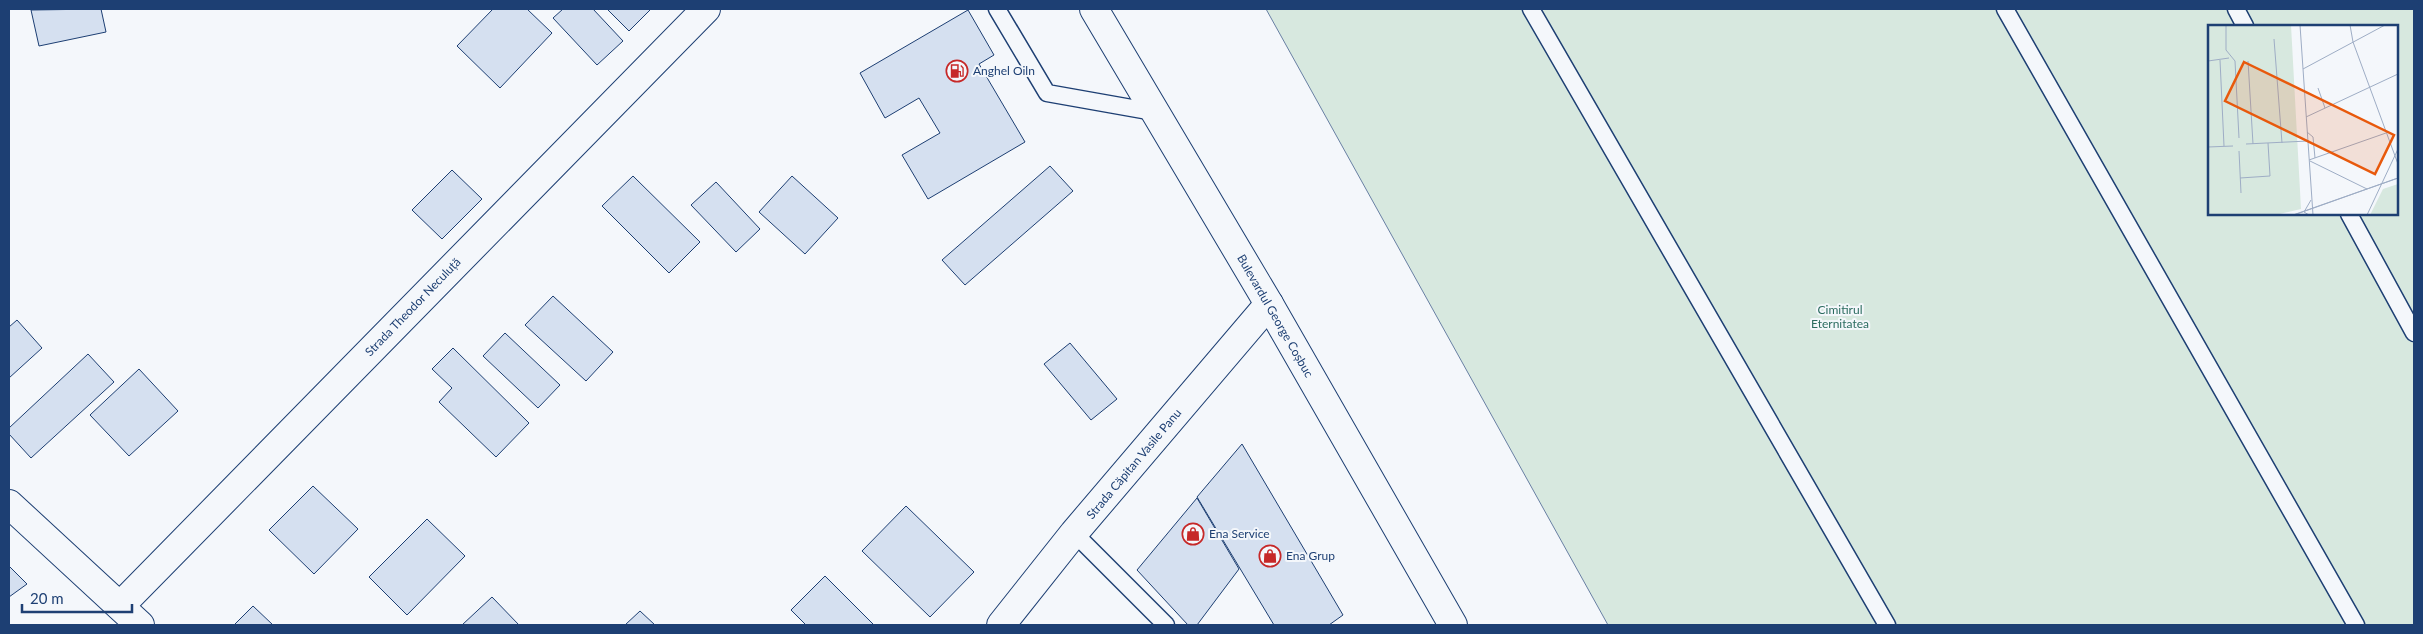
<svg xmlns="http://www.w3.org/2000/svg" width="2423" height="634" viewBox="0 0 2423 634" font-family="Lato,sans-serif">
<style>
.green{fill:#d7e8df;stroke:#687fa3;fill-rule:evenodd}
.building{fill:#d5e0f0;stroke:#1d3f73}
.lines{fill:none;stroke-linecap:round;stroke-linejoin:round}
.service-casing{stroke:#1d3f73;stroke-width:19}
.minor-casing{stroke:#1d3f73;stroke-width:30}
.primary-casing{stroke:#1d3f73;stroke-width:30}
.service{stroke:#f4f7fb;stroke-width:16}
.minor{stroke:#f4f7fb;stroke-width:28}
.primary{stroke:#f4f7fb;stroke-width:28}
.labels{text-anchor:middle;stroke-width:4;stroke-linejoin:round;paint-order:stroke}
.poi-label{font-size:12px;fill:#1d3f73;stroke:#f4f7fb;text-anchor:start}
.street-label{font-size:12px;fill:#1d3f73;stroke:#f4f7fb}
.park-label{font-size:12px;fill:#2c6c60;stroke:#f4f7fb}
.inset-road{fill:none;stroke:#9eadc5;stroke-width:1}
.view{fill:#e8590c;fill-opacity:0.15;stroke:#e8590c;stroke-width:2.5}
.inset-edge{fill:none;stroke:#1d3f73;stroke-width:2.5}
</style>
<rect width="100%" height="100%" fill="#f4f7fb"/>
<!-- green -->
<path class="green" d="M1266,9h1148v616h-806zM2209,26h188v188h-188z"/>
<!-- building -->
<g class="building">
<path d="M101,9l5,23 -67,14 -8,-36z"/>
<path d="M493,9h34l25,24 -52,55 -43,-42z"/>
<path d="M563,9h30l30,32 -26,24 -44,-47z"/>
<path d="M607,9h44l-22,22z"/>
<path d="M968,10l26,45 -15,9 46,78 -97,57 -26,-44 38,-22 -21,-35 -34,20 -25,-45z"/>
<path d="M1050,166l23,25 -108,94 -23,-25z"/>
<path d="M452,170l30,29 -40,40 -30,-29z"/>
<path d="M633,176l67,66 -31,31 -67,-67z"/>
<path d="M792,176l46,42 -33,36 -46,-42z"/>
<path d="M716,182l44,47 -24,23 -45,-47z"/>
<path d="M553,296l60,56 -27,29 -61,-56z"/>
<path d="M17,320l25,28 -33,30v-51z"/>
<path d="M505,333l55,52 -22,23 -55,-52z"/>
<path d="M1070,343l47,56 -26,21 -47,-56z"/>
<path d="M453,348l76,75 -33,34 -57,-55 13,-14 -20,-19z"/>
<path d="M88,354l26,28 -83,76 -22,-24v-6z"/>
<path d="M139,369l39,42 -49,45 -39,-41z"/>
<path d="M1242,444l101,171 -14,10h-55l-77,-128z"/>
<path d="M313,486l45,43 -44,45 -45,-44z"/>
<path d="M1197,498l42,71 -42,56h-9l-51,-55z"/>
<path d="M906,506l68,66 -44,45 -68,-66z"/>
<path d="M427,519l38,37 -58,59 -38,-38z"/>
<path d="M9,566l18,18 -18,13z"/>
<path d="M825,576l49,49h-68l-15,-15z"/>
<path d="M492,597l27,28h-57z"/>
<path d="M253,606l20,19h-39z"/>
<path d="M640,611l15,14h-30z"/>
</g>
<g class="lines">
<!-- service casing -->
<g class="service-casing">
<g id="service">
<path d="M997,9l50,84 107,19"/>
<path d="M1531,9l356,616"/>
<path d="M2005,9l351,616"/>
<path d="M2236,9l9,17"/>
<path d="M2349,214l65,119"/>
<path d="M1074,533l92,92"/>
</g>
</g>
<!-- minor casing -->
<g class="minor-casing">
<g id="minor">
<path d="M9,504l131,121"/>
<path d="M120,606l586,-597"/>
<path d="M1001,625l73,-92 195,-229"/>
</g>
</g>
<!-- primary casing -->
<g class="primary-casing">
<path id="primary" d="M1094,9l175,295 184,321"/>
</g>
<!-- service -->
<use href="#service" class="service"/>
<!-- minor -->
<use href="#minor" class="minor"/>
<!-- primary -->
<use href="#primary" class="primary"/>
</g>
<!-- icons -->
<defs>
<g id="fuel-ring" transform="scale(1.125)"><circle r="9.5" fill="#f4f7fb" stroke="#c62828" stroke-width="1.5"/><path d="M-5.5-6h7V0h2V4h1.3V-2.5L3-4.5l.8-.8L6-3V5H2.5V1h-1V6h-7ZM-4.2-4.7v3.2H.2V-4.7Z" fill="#c62828"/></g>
<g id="shop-ring" transform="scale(1.125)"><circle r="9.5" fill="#f4f7fb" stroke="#c62828" stroke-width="1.5"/><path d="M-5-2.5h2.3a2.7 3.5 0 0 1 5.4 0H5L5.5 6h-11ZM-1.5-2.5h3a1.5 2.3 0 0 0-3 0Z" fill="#c62828"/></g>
</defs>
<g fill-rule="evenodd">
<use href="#fuel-ring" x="957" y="71"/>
<use href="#shop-ring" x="1193" y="534"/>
<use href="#shop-ring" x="1270" y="556"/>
</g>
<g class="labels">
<!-- poi labels -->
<g class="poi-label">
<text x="973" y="75">Anghel Oiln</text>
<text x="1209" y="538">Ena Service</text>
<text x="1286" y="560">Ena Grup</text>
</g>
<!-- street labels -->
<g class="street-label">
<text transform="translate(413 307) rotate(-46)" y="4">Strada Theodor Neculuță</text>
<text transform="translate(1275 316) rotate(60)" y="4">Bulevardul George Coșbuc</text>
<text transform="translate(1134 464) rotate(-50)" y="4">Strada Căpitan Vasile Panu</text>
</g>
<!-- park labels -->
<g class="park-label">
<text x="1840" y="314">Cimitirul<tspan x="1840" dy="14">Eternitatea</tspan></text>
</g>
</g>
<!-- overview -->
<g transform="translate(2208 25)">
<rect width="190" height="190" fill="#f4f7fb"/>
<path d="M0,0h83l10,184 -26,6h-67zM190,159v31h-28l13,-26z" fill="#d7e8df"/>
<path class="inset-road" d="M18,0v25l9,11 4,77M92,0l13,190M142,0l3,17 45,122M66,14l8,104M12,35l4,86M0,36l21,-3M40,36l5,83M95,44l82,-44M110,63l7,20M98,92l92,-43M99,107l6,5 2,21M38,119l62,-3M0,122l25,-1M31,126l2,42M101,135l77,-27M102,136l57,28M32,153l30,-2 -2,-33M85,190l105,-37M86,190l104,-37M101,190l-5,-3 7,-12M159,190l31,-66"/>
<path class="view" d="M36,37l150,73 -19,39 -150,-73z"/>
<rect width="190" height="190" class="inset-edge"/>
</g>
<!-- border -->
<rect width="2423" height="634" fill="none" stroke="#1d3f73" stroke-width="20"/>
<!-- scale -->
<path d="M22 604v8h110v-8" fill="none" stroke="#1d3f73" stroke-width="2.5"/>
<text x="30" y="604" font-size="15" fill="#1d3f73" stroke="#f4f7fb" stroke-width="4" paint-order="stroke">20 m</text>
</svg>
